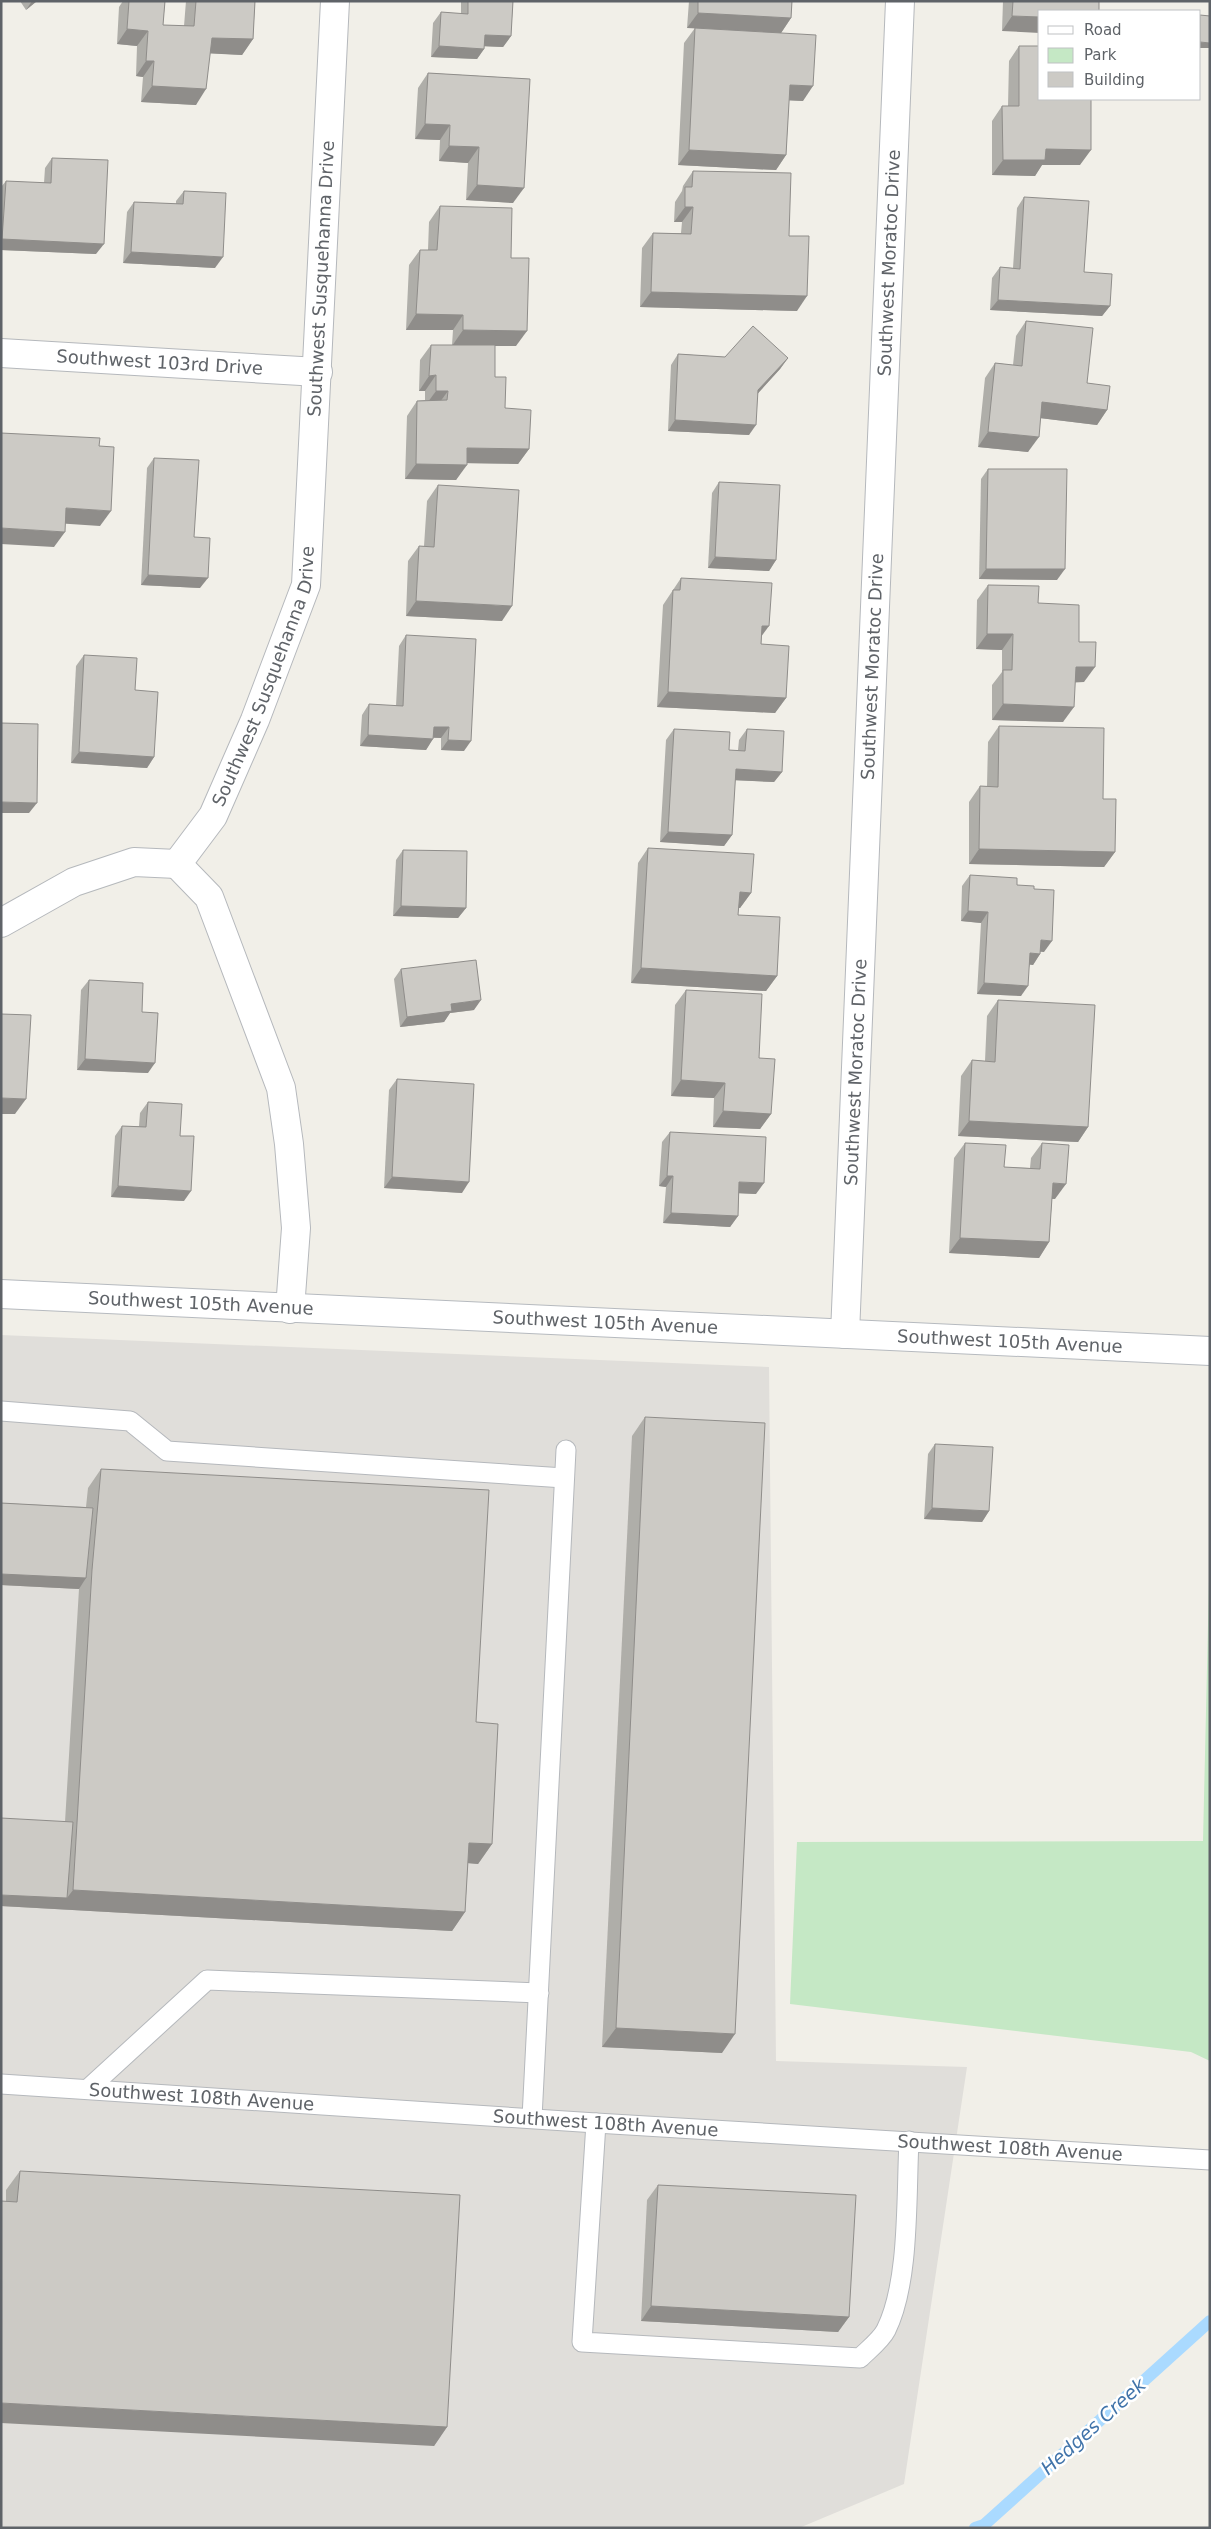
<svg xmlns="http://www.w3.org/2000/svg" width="1211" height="2529" viewBox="0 0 1211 2529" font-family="'DejaVu Sans',sans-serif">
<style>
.industrial{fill:#e0deda}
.green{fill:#c5e8c5}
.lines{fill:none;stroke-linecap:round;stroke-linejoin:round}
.stream{stroke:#aadaff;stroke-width:12}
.lane-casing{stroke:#b5b8bc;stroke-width:21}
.street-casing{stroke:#b5b8bc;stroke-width:30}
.secondary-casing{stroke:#b6babf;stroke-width:30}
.lane{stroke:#fff;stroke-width:19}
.street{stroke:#fff;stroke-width:28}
.secondary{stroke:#fff;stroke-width:28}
.wall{fill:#afaea9}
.shaded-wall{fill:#8f8d8a}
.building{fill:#cccac5;stroke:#8f8d8a}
.labels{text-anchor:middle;stroke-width:5;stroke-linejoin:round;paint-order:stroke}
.street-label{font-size:18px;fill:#5f6368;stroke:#fff}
.water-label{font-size:19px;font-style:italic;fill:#4174aa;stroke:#fff}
</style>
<rect width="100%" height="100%" fill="#f1efe8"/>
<!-- industrial -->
<path class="industrial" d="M1,1335l768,32 7,694 191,6 -63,417 -105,44h-798z"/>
<!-- green -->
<path class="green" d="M1210,1538v523l-19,-9 -401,-48 7,-162 406,-1z"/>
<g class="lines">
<!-- stream -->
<path class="stream" d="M975,2528l9,-3 226,-204"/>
<!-- lane casing -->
<g class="lane-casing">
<g id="lane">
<path d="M1,1411l129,10 37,30 397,27"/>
<path id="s1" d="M1,2084l595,39 614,37"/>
<path d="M88,2089l119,-109 332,13"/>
<path d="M532,2118l34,-668"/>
<path d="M596,2123l-14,219 278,16c8,-8 21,-18 26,-28 24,-48 20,-134 23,-189"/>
</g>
</g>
<!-- street casing -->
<g class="street-casing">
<g id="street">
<path id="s2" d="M1,353l317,19"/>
<path d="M1,923l73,-41 60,-20 43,2"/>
<path id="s3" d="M290,1309l6,-81 -7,-84 -8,-56 -72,-191 -32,-33 36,-48 42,-96 51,-135 29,-584"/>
<path id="s4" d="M845,1334l55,-1333"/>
</g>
</g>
<!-- secondary casing -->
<g class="secondary-casing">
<g id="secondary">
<path id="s5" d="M1,1294l1209,57"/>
</g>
</g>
<!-- lane -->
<use href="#lane" class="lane"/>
<!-- street -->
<use href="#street" class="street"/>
<!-- secondary -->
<use href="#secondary" class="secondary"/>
</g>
<!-- wall -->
<g class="wall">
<path d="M20,1h17l-11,9z"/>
<path d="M123,1h42l-2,24 21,1 2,-25h69l-2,38 -11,16 -32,-2 -14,52 -55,-3 2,-25 -7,-1 1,-30 -20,-2 2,-37z"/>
<path d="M461,1h52l-2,35 -8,11 -19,-1v3l-7,10 -46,-2 2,-34 8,-11 20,2z"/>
<path d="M689,1h103l-1,17 -10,15 22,68 -14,-1 -3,55 -10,15 -98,-5 6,-122 11,-15h-8z"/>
<path d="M1003,1h96l-97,30z"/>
<path d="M1019,46l61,119h-38l-7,11 -43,-1v-54l10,-15h6l1,-45z"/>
<path d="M428,73l102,6 -17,124 -47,-3 2,-37 -29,-2 1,-21 -25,-1 3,-51z"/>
<path d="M52,158l44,96 -95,-4v-63l5,-6 38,2 1,-15z"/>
<path d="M693,171l96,65 8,75 -157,-4 2,-59 11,-15h28l1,-11h-8l1,-20 7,-11 1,-5z"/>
<path d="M184,191l31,77 -92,-5 4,-51 7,-10 42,2v-3z"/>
<path d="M1024,197l60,75 26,34 -8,10 -112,-6 2,-32 8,-11 13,1 4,-60z"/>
<path d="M440,206l71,52 5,88h-21v31l10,31 24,41 -11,15 -51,-1 -11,17 -51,-1 2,-63 10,-15 8,-1v-9h-6l1,-31 11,-15h21l1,-15h-47l3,-65 11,-15h8l1,-28z"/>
<path d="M1026,321l61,62 20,27 -10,15 -57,-7 -12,34 -50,-5 7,-69 10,-15 18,2 3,-29z"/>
<path d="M678,354l47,3 63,1 -8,11 -22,24 -9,42 -81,-4 3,-66z"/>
<path d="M154,458l40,79 6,51 -59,-3 6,-117z"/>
<path d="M988,469l69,111 -78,-1 2,-100z"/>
<path d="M719,482l57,78 -7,11 -61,-3 4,-75z"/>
<path d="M438,485l64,136 -96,-5 2,-55 11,-15h5l3,-45z"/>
<path d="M681,578l81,58 -1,8 25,54 -11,15 -118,-6 6,-102z"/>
<path d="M988,585l50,18 41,39 5,40h-9l-12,40 -71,-2v-35l10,-13v-22l-26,-1 1,-49z"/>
<path d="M406,635l58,116 -23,-1v-12h-8l-7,12 -66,-4 2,-31 7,-11 27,2 3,-60z"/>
<path d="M84,655l70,102 -7,11 -76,-5 5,-97z"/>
<path d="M999,726l104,73 12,53 -11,15 -135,-3v-62l11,-16h7l1,-44z"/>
<path d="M674,729l55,21h9l1,-10 8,-11 35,43 -8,10 -39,-2 -3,55 -8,11 -64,-4 6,-102z"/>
<path d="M648,848l103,45 -11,15h-2v7l39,61 -11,15 -135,-8 7,-120z"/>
<path d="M403,850l63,58 -8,10 -65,-2 3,-56z"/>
<path d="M970,875l47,10 17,4 10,63 -4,-1v3l-7,11 -3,-1 -9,32 -44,-2 4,-71 -20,-2 1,-35z"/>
<path d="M401,969l73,41 -24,3 -6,9 -44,5 -6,-48z"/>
<path d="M89,980l53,32 6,61 -71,-3 4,-80z"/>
<path d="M686,990l73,68 12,56 -11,15 -47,-2 1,-29 -43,-2 4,-91z"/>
<path d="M998,1000l90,127 -10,15 -120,-6 3,-60 11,-16 13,1 2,-45z"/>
<path d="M397,1079l65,114 -78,-5 5,-98z"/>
<path d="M148,1102l32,34 4,65 -73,-4 4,-61 7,-10h17l1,-13z"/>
<path d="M670,1132l86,62 -17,-1 -1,23 -8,11 -67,-4 3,-36 -7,-1 3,-44z"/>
<path d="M965,1143l39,24 26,1 1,-10 11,-15 13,56h-3l-3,43 -10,16 -90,-5 5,-95z"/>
<path d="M645,1417l77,636 -120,-6 30,-611z"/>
<path d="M935,1444l54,67 -7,11 -58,-3 4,-65z"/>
<path d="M101,1469l375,253 16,122 -14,20 -10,-1 -3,49 -13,19 -451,-25 64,-84 14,-233 -78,-4v-82l85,4 2,-19z"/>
<path d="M20,2171l427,256 -13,19 -428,-244v-12z"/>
<path d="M658,2185l191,132 -11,15 -197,-11 6,-121z"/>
</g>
<!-- shaded-wall -->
<g class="shaded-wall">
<path d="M32,1h5l-11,9z"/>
<path d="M698,13l93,5 -10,15 -94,-5z"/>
<path d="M1012,16l28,1v16l-38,-2z"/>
<path d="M127,29l21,2 -11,15 -20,-2z"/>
<path d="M485,35l26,1 -8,11 -25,-1z"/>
<path d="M212,38l41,1 -11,16 -41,-2z"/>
<path d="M1200,42l10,1v5h-10z"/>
<path d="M439,46l45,3 -7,10 -46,-2z"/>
<path d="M146,61h8l-11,16 -7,-1z"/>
<path d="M790,85l23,1 -10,15 -24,-1z"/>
<path d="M152,86l54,3 -10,16 -55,-3z"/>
<path d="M425,124l25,1 -10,15 -25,-1z"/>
<path d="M449,146l30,1 -11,16 -29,-2z"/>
<path d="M1046,149l45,1 -11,15h-38l-7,11 -43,-1 11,-15z"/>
<path d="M689,150l97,5 -10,15 -98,-5z"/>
<path d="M477,185l47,3 -11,15 -47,-3z"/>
<path d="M685,207h8l-11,15h-8z"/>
<path d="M2,239l102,5 -8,10 -95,-4v-10z"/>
<path d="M131,252l92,5 -8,11 -92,-5z"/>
<path d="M651,292l156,4 -10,15 -157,-4z"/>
<path d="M998,300l112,6 -8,10 -112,-6z"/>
<path d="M416,314l47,1 -10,15h-47z"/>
<path d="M463,330l64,1 -11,15h-64z"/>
<path d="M788,358l-8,11 -29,32 7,-11z"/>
<path d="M436,375l-11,16h-6l10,-15z"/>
<path d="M436,391h12l-11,15h-12z"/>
<path d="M1042,402l65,8 -10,15 -66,-8z"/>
<path d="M675,420l81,5 -7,10 -81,-4z"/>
<path d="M988,432l51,5 -11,15 -50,-5z"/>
<path d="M467,448l62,1 -11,15 -62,-1z"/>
<path d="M416,464l51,1 -11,15 -51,-1z"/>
<path d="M66,508l45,3 -11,15 -45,-3z"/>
<path d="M1,528l64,4 -11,15 -53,-3z"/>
<path d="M715,557l61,3 -7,11 -61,-3z"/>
<path d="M986,569h79l-8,11 -78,-1z"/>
<path d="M148,575l60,3 -8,10 -59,-3z"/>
<path d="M416,601l96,5 -10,15 -96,-5z"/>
<path d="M762,626h7l-11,15z"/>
<path d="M987,634h26l-11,16 -26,-1z"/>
<path d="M1076,667h19l-11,15 -19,1z"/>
<path d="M668,692l118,6 -11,15 -118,-6z"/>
<path d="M1003,704l71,3 -11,15 -71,-2z"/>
<path d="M434,727h15l-8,11 -15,-1z"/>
<path d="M368,735l65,4 -7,11 -66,-4z"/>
<path d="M448,740l23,1 -7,10 -23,-1z"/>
<path d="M79,752l75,5 -7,11 -76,-5z"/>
<path d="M736,769l46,3 -8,10 -45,-2z"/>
<path d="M1,802l36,1 -8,10h-28z"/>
<path d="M668,832l64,3 -8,11 -64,-4z"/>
<path d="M979,849l136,3 -11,15 -135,-3z"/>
<path d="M740,892l11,1 -11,15 -11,-1z"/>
<path d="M401,906l65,2 -8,10 -65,-2z"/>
<path d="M968,911l20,1 -7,11 -20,-2z"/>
<path d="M1041,940l11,1 -8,11 -11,-1z"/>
<path d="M1030,953l10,1 -7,11 -10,-1z"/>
<path d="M641,968l136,8 -11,15 -135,-8z"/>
<path d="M984,983l44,3 -7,10 -44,-2z"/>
<path d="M481,1000l-7,10 -24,3 -6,9 -44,5 7,-10 44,-13z"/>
<path d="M85,1059l70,4 -7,10 -71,-3z"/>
<path d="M681,1080l44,3 -11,15 -43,-2z"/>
<path d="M1,1098l25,1 -11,15h-14z"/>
<path d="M723,1111l48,3 -11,15 -47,-2z"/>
<path d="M969,1121l119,6 -10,15 -120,-6z"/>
<path d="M667,1176h6l-7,11 -7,-1z"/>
<path d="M392,1177l77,5 -7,11 -78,-5z"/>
<path d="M739,1182l25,1 -8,11 -24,-1z"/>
<path d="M1053,1183l13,1 -11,15 -13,-1z"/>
<path d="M118,1186l73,5 -7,10 -73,-4z"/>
<path d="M671,1213l67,3 -8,11 -67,-4z"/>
<path d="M960,1238l89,4 -10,16 -90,-5z"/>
<path d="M932,1508l57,3 -7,11 -58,-3z"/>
<path d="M1,1574l85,4 -7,11 -78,-4z"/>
<path d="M469,1843l23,1 -14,20 -23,-2z"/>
<path d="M73,1890l392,22 -13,19 -451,-25v-11l66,3z"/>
<path d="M616,2028l119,6 -13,19 -120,-6z"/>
<path d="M651,2306l198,11 -11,15 -197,-11z"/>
<path d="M1,2403l446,24 -13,19 -433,-23z"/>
</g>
<!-- building -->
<g class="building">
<path d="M129,1h36l-2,24 31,1 2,-25h59l-2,38 -41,-1 -6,51 -54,-3 2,-25h-8l2,-30 -21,-2z"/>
<path d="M468,1h45l-2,35 -26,-1 -1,14 -45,-3 2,-34 27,2z"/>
<path d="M698,1h94l-1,17 -93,-5z"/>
<path d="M1013,1h86v10h-59v6l-28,-1z"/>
<path d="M1200,15l10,1v27l-10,-1z"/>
<path d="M695,28l121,7 -3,51 -23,-1 -4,70 -97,-5z"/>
<path d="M1019,46h21v53h51v51l-45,-1 -1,11h-42l-1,-54h17z"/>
<path d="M428,73l102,6 -6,109 -47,-3 2,-38 -30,-1 1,-21 -25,-1z"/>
<path d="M52,158l56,2 -4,84 -102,-5 4,-58 45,2z"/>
<path d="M693,171l98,2 -2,63h20l-2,60 -156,-4 2,-59 38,1 2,-27h-8v-20h7z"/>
<path d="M184,191l42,2 -3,64 -92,-5 3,-50 49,2z"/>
<path d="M1024,197l65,4 -5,71 28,2 -2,32 -112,-6 2,-33 20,2z"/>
<path d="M440,206l72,2 -1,50h18l-2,73 -64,-1v-15l-47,-1 4,-64h17z"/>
<path d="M1026,321l67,7 -6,55 23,3 -3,24 -65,-8 -3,35 -51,-5 7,-69 27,3z"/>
<path d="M753,326l35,32 -30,32 -2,35 -81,-5 3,-66 47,3z"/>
<path d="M431,345h64v32h11l-1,31 26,2 -2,39 -62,-1v17l-51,-1 1,-63 30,-1 1,-9h-12v-16l-7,1z"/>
<path d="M1,433l99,5 -1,8 15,1 -3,64 -45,-3 -1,24 -64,-4z"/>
<path d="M154,458l45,2 -5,77 16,1 -2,40 -60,-3z"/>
<path d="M988,469h79l-2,100h-79z"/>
<path d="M719,482l61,3 -4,75 -61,-3z"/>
<path d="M438,485l81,5 -7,116 -96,-5 3,-55 15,1z"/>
<path d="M681,578l91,5 -3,43h-7l-1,18 28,2 -3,52 -118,-6 5,-102h7z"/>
<path d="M988,585l51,1 -1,17 41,2v37h17l-1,25h-19l-2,40 -71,-3v-34h9l1,-36h-26z"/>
<path d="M406,635l70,4 -5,102 -23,-1 1,-13h-15l-1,12 -65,-4 1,-31 34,2z"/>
<path d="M84,655l53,3 -2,32 23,2 -4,65 -75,-5z"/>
<path d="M1,723l37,1 -1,79 -36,-1z"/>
<path d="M999,726l105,2 -1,71h13l-1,53 -136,-3 1,-63 18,1z"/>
<path d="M674,729l56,3 -1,18 16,1 2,-22 37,2 -2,41 -46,-3 -4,66 -64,-3z"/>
<path d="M648,848l106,6 -3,39 -11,-1 -2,23 42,2 -3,59 -136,-8z"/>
<path d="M403,850l64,1 -1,57 -65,-2z"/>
<path d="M970,875l47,3v7l17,1v3l20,1 -2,51 -11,-1 -1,14 -10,-1 -2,33 -44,-3 4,-71 -20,-1z"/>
<path d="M476,960l5,40 -30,4 1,7 -45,6 -6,-48z"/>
<path d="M89,980l54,3 -1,29 16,1 -3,50 -70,-4z"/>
<path d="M686,990l76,4 -3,64 16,1 -4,55 -48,-3 2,-28 -44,-3z"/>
<path d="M998,1000l97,5 -7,122 -119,-6 3,-61 23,2z"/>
<path d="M1,1014l30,1 -5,84 -25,-1z"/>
<path d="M397,1079l77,5 -5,98 -77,-5z"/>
<path d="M148,1102l34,2 -2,32h14l-3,55 -73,-5 4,-60 24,1z"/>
<path d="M670,1132l96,5 -2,46 -25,-1 -1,34 -67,-3 2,-37h-6z"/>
<path d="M965,1143l41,2 -2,22 36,2 2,-26 27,2 -3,39 -13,-1 -4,59 -89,-4z"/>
<path d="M645,1417l120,6 -30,611 -119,-6z"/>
<path d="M935,1444l58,3 -4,64 -57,-3z"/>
<path d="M101,1469l388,21 -13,232 22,2 -6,120 -23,-1 -4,69 -392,-22 19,-320z"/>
<path d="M1,1503l92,5 -7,70 -85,-4z"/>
<path d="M1,1818l72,4 -6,76 -66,-3z"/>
<path d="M20,2171l440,24 -13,232 -446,-24v-202l16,1z"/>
<path d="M658,2185l198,10 -7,122 -198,-11z"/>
</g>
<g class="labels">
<!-- street labels -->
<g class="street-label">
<text dy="6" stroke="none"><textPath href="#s4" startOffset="1072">Southwest Moratoc Drive</textPath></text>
<text dy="6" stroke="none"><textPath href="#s3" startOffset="1088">Southwest Susquehanna Drive</textPath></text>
<text dy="6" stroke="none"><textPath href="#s2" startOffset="159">Southwest 103rd Drive</textPath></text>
<text dy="6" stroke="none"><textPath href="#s4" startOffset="668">Southwest Moratoc Drive</textPath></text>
<text dy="6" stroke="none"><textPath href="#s3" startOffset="682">Southwest Susquehanna Drive</textPath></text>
<text dy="6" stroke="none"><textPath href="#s4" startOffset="262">Southwest Moratoc Drive</textPath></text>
<text dy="6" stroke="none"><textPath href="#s5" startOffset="200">Southwest 105th Avenue</textPath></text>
<text dy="6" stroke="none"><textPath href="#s5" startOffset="605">Southwest 105th Avenue</textPath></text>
<text dy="6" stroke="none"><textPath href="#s5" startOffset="1010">Southwest 105th Avenue</textPath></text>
<text dy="6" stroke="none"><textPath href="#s1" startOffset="201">Southwest 108th Avenue</textPath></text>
<text dy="6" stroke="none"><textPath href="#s1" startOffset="606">Southwest 108th Avenue</textPath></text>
<text dy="6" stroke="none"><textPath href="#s1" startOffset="1011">Southwest 108th Avenue</textPath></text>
</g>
<!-- water labels -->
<g class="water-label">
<text transform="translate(1093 2426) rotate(-42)" y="7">Hedges Creek</text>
</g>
</g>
<!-- border -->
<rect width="1211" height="2529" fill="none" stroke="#5f6368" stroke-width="5"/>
<!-- legend -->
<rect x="1038" y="10" width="162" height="90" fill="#ffffff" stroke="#bfc1c3"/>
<rect x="1048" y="26" width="25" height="8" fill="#ffffff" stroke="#bfc1c3"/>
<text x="1084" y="35" font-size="15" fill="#5f6368">Road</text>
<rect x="1048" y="48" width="25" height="15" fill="#c5e8c5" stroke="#bfc1c3"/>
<text x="1084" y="60" font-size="15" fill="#5f6368">Park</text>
<rect x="1048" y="72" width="25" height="15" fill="#cccac5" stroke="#bfc1c3"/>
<text x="1084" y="85" font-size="15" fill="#5f6368">Building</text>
</svg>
